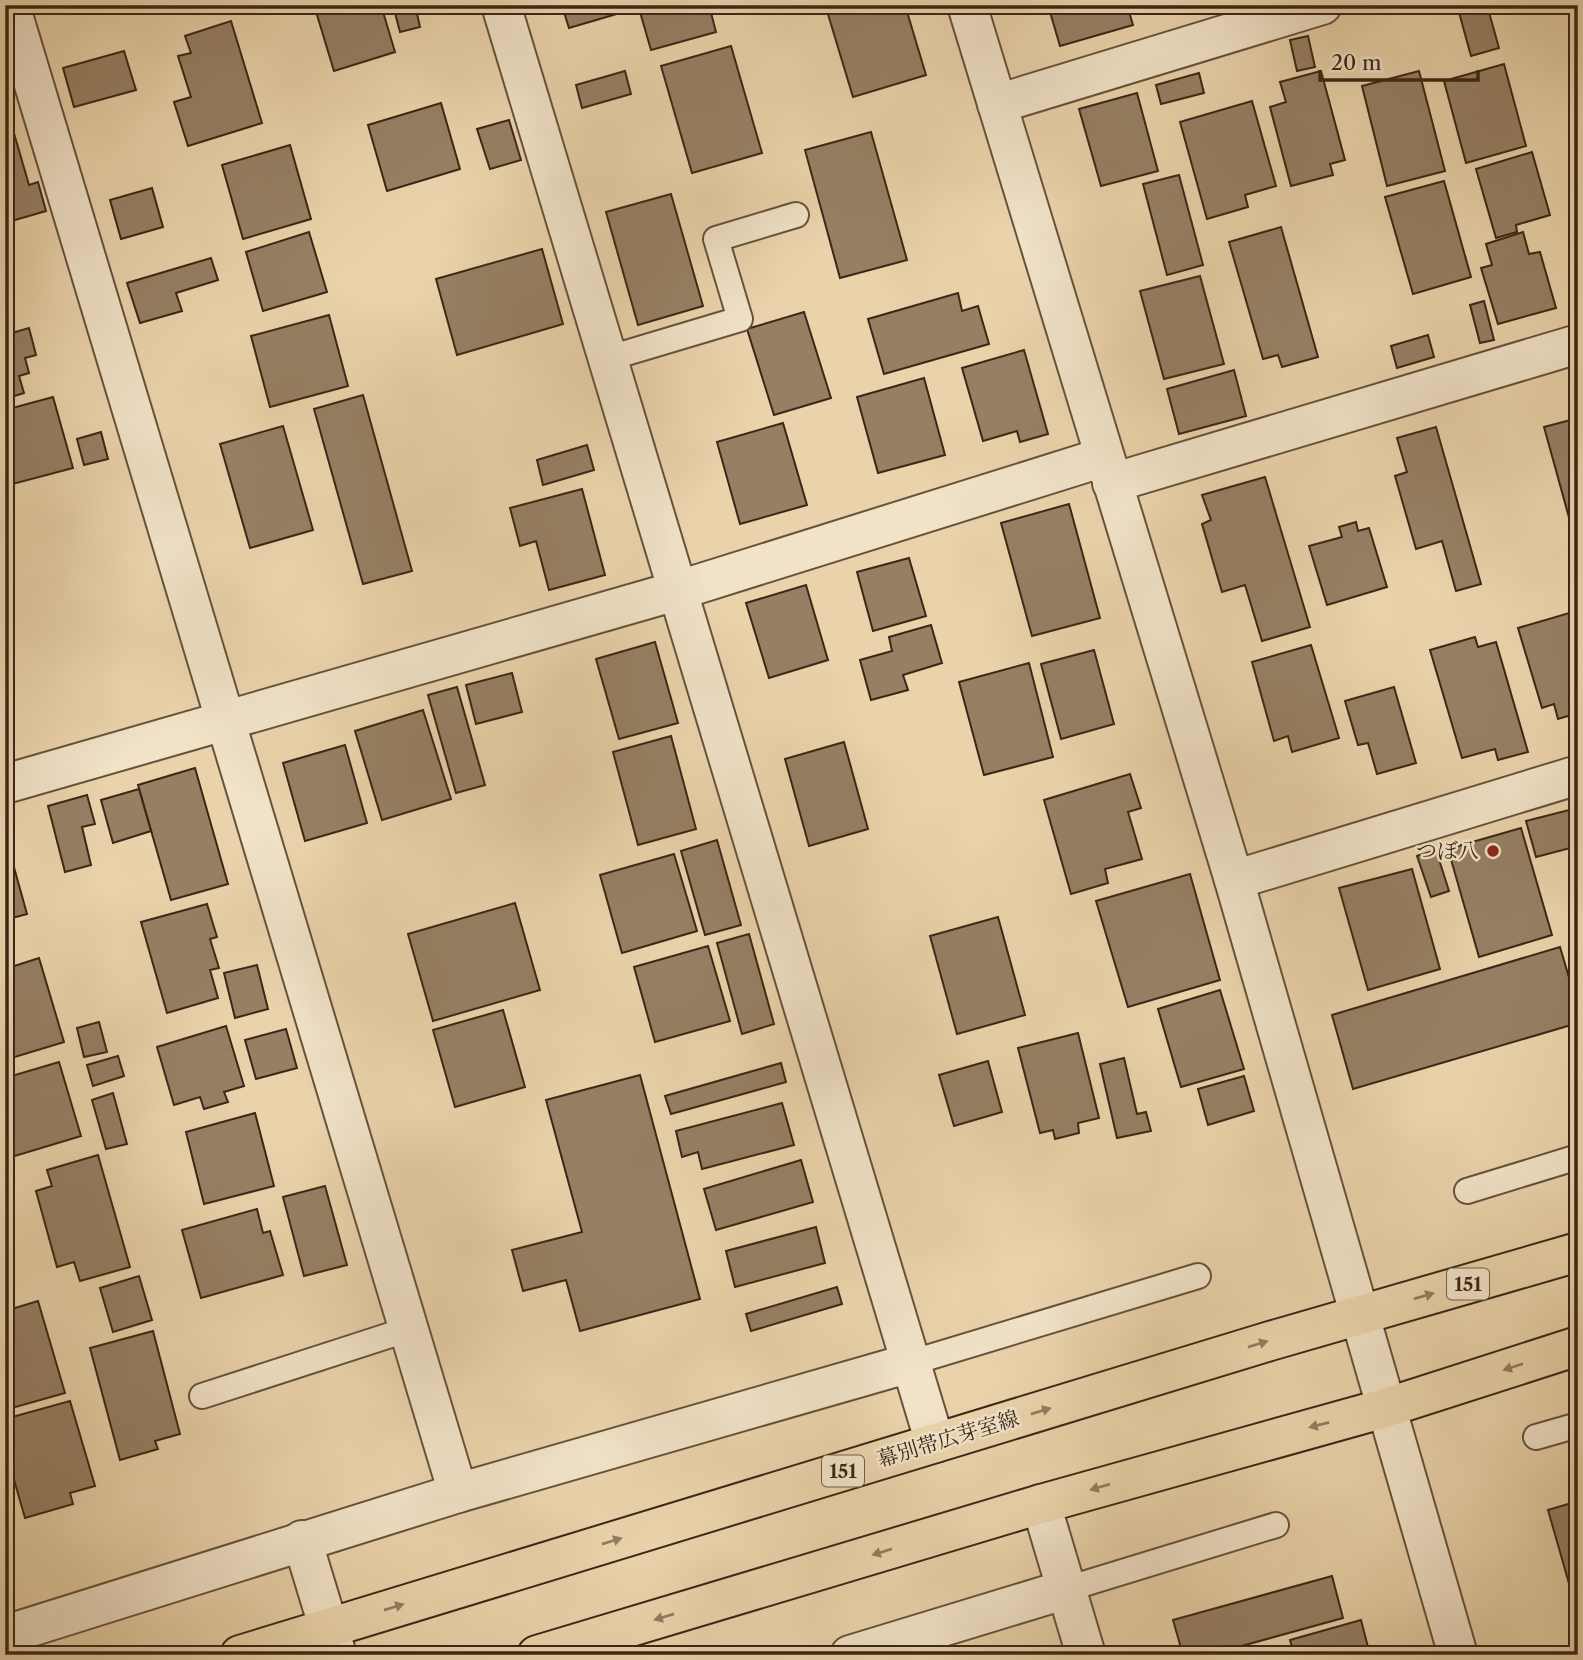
<svg xmlns="http://www.w3.org/2000/svg" width="1583" height="1660" viewBox="0 0 1583 1660" font-family="'Libre Caslon Text','Noto Serif JP',serif">
<style>
.building{fill:#968064;stroke:#3a2717;stroke-width:2}
.lines{fill:none;stroke-linecap:round;stroke-linejoin:round}
.lane-casing{stroke:#66523c;stroke-width:28}
.street-casing{stroke:#66523c;stroke-width:42}
.primary-casing{stroke:#3a2717;stroke-width:42}
.lane{stroke:#f1e2c8;stroke-width:24}
.street{stroke:#f1e2c8;stroke-width:38}
.primary{stroke:#ead3ab;stroke-width:38}
.oneway{fill:#927d61}
.poi-dot{fill:#8f2418;stroke:#f1e2c8;stroke-width:2.5}
.labels{text-anchor:middle;stroke-width:5;stroke-linejoin:round;paint-order:stroke}
.shield{fill:#f1e2c8;stroke:#715f4c;stroke-width:2}
.shield-label{font-size:19px;font-weight:bold;fill:#3a2717}
.poi-label{font-size:21px;fill:#3a2717;stroke:#f1e2c8;text-anchor:end}
.street-label{font-size:21px;fill:#3a2717;stroke:#f1e2c8}
</style>
<rect width="100%" height="100%" fill="#ead3ab"/>
<filter id="stains"><feTurbulence type="fractalNoise" baseFrequency=".00286" numOctaves="4"/><feColorMatrix values="0 0 0 0 .2 0 0 0 0 .09 0 0 0 0 .02 0 0 0 .5 -.17"/></filter>
<radialGradient id="worn" r=".72"><stop offset=".6" stop-color="#630" stop-opacity="0"/><stop offset="1" stop-color="#630" stop-opacity=".3"/></radialGradient>
<!-- building -->
<g class="building">
<path d="M314,5h67l14,47 -61,19z"/>
<path d="M393,5h22l5,22 -20,5z"/>
<path d="M618,5l2,8 -51,15 -7,-22z"/>
<path d="M638,5h71l7,27 -65,18z"/>
<path d="M846,5h59l21,70 -73,22 -26,-86z"/>
<path d="M1048,5h79l6,20 -73,21z"/>
<path d="M1457,5h30l12,43 -28,8z"/>
<path d="M231,21l31,102 -74,23 -14,-44 17,-5 -13,-41 13,-3 -6,-17z"/>
<path d="M1308,36l7,31 -18,4 -7,-31z"/>
<path d="M731,46l31,107 -70,20 -31,-107z"/>
<path d="M124,51l12,39 -62,17 -11,-39z"/>
<path d="M1504,64l22,82 -60,17 -22,-82z"/>
<path d="M625,71l6,23 -49,14 -6,-23z"/>
<path d="M1321,71l24,89 -15,4 3,11 -42,11 -21,-79 16,-5 -6,-20z"/>
<path d="M1419,71l26,100 -58,15 -25,-100z"/>
<path d="M1199,73l5,20 -43,11 -5,-19z"/>
<path d="M1137,93l21,78 -57,15 -22,-77z"/>
<path d="M1252,101l24,85 -31,9 3,12 -41,12 -27,-97z"/>
<path d="M441,103l19,66 -73,22 -19,-66z"/>
<path d="M9,116l20,69 9,-3 8,29 -41,12v-106z"/>
<path d="M509,120l12,40 -31,9 -13,-40z"/>
<path d="M871,132l36,128 -67,18 -35,-128z"/>
<path d="M290,145l21,74 -68,20 -21,-74z"/>
<path d="M1532,152l18,63 -34,10 1,7 -21,6 -20,-69z"/>
<path d="M1179,175l24,90 -36,10 -24,-91z"/>
<path d="M1444,181l27,96 -58,17 -28,-97z"/>
<path d="M152,188l11,39 -42,12 -11,-39z"/>
<path d="M671,194l32,112 -65,19 -32,-113z"/>
<path d="M1281,227l37,130 -36,10 -4,-12 -15,4 -34,-117z"/>
<path d="M309,232l18,60 -64,19 -17,-59z"/>
<path d="M1523,232l6,22 11,-2 16,56 -58,16 -17,-56 11,-3 -6,-21z"/>
<path d="M542,249l21,75 -106,31 -21,-76z"/>
<path d="M211,258l7,22 -42,13 6,18 -42,12 -13,-40z"/>
<path d="M1200,276l24,88 -60,15 -24,-88z"/>
<path d="M958,293l4,18 16,-5 11,38 -105,30 -16,-55z"/>
<path d="M1484,301l10,39 -14,3 -10,-38z"/>
<path d="M804,312l27,86 -57,17 -27,-86z"/>
<path d="M329,315l19,71 -78,21 -19,-71z"/>
<path d="M29,328l7,27 -11,3 4,15 -10,3 5,17 -19,6v-64z"/>
<path d="M1428,335l6,22 -37,11 -6,-22z"/>
<path d="M1024,350l24,84 -28,8 -3,-11 -34,10 -21,-73z"/>
<path d="M1234,370l12,46 -67,18 -12,-45z"/>
<path d="M924,378l21,77 -67,18 -21,-76z"/>
<path d="M363,395l49,176 -49,13 -49,-175z"/>
<path d="M53,397l20,71 -68,18v-76z"/>
<path d="M1578,418v101l-8,2 -26,-94z"/>
<path d="M783,423l24,82 -67,19 -23,-82z"/>
<path d="M283,426l30,104 -63,18 -30,-104z"/>
<path d="M1436,427l45,157 -25,7 -14,-50 -26,8 -21,-73 12,-4 -10,-34z"/>
<path d="M101,432l7,27 -24,6 -7,-26z"/>
<path d="M587,445l7,25 -51,15 -6,-25z"/>
<path d="M1265,477l45,150 -48,14 -17,-56 -23,7 -20,-68 9,-4 -9,-25z"/>
<path d="M582,489l23,86 -56,15 -13,-49 -16,5 -10,-38z"/>
<path d="M1069,504l31,114 -68,18 -31,-113z"/>
<path d="M1356,522l2,9 11,-3 18,59 -60,18 -18,-59 33,-9 -3,-10z"/>
<path d="M909,558l17,58 -53,15 -16,-59z"/>
<path d="M806,585l22,75 -59,18 -23,-75z"/>
<path d="M1576,611l2,102 -20,6 -4,-15 -12,4 -24,-80z"/>
<path d="M931,625l11,38 -39,12 5,15 -37,10 -11,-40 32,-9 -3,-14z"/>
<path d="M1475,637l3,10 18,-5 32,110 -30,8 -3,-11 -33,9 -32,-108z"/>
<path d="M655,642l23,81 -59,16 -23,-80z"/>
<path d="M1311,645l28,93 -47,14 -4,-16 -14,5 -22,-79z"/>
<path d="M1094,650l20,74 -53,15 -20,-75z"/>
<path d="M1029,663l24,94 -69,18 -25,-93z"/>
<path d="M512,673l10,39 -46,12 -10,-39z"/>
<path d="M457,687l28,98 -29,8 -28,-98z"/>
<path d="M1394,687l22,76 -39,11 -9,-31 -10,2 -13,-44z"/>
<path d="M423,710l28,89 -69,21 -27,-89z"/>
<path d="M671,736l25,93 -58,16 -25,-93z"/>
<path d="M844,742l24,87 -59,17 -24,-87z"/>
<path d="M345,745l22,78 -62,18 -22,-78z"/>
<path d="M195,768l33,116 -57,16 -33,-115z"/>
<path d="M1130,774l11,34 -13,4 14,47 -37,10 3,14 -37,11 -27,-94z"/>
<path d="M139,789l12,42 -38,12 -12,-43z"/>
<path d="M87,795l8,29 -13,3 9,38 -26,7 -17,-66z"/>
<path d="M1577,808l1,38 -42,11 -10,-36z"/>
<path d="M1521,828l31,107 -73,22 -31,-108z"/>
<path d="M5,835l22,79 -22,6z"/>
<path d="M717,840l24,85 -36,10 -24,-84z"/>
<path d="M1436,850l13,41 -18,6 -14,-41z"/>
<path d="M674,854l23,77 -75,22 -22,-78z"/>
<path d="M1412,869l28,100 -72,21 -29,-102z"/>
<path d="M1190,874l30,106 -92,27 -32,-106z"/>
<path d="M515,903l25,87 -107,31 -25,-87z"/>
<path d="M207,904l10,33 -7,2 9,29 -9,2 8,28 -51,15 -26,-91z"/>
<path d="M998,917l27,98 -68,19 -27,-98z"/>
<path d="M749,934l25,90 -32,10 -25,-91z"/>
<path d="M708,946l22,75 -75,21 -21,-75z"/>
<path d="M1560,947l18,61v15l-225,66 -21,-74z"/>
<path d="M39,958l25,84 -59,18v-91z"/>
<path d="M257,965l11,44 -33,9 -11,-45z"/>
<path d="M1220,990l24,79 -63,18 -23,-78z"/>
<path d="M503,1010l22,77 -70,20 -22,-77z"/>
<path d="M99,1022l8,30 -23,5 -7,-29z"/>
<path d="M226,1026l18,60 -20,6 4,10 -24,7 -4,-12 -26,8 -17,-58z"/>
<path d="M286,1029l11,39 -41,11 -11,-39z"/>
<path d="M1078,1033l21,85 -21,5 1,10 -24,6 -2,-9 -13,3 -22,-85z"/>
<path d="M118,1056l6,20 -31,10 -6,-21z"/>
<path d="M1124,1058l13,56 9,-2 5,19 -34,7 -17,-74z"/>
<path d="M988,1061l14,51 -48,14 -15,-51z"/>
<path d="M59,1062l22,74 -76,23v-81z"/>
<path d="M781,1063l5,19 -115,32 -6,-18z"/>
<path d="M640,1075l60,224 -120,32 -14,-51 -43,11 -11,-41 70,-18 -36,-132z"/>
<path d="M1244,1076l10,35 -46,14 -10,-36z"/>
<path d="M113,1093l14,51 -21,5 -14,-49z"/>
<path d="M782,1103l12,42 -92,24 -4,-17 -16,5 -6,-26z"/>
<path d="M255,1113l19,73 -70,18 -18,-72z"/>
<path d="M98,1155l32,112 -50,14 -6,-19 -17,5 -21,-76 16,-5 -5,-16z"/>
<path d="M801,1160l12,42 -97,28 -12,-41z"/>
<path d="M325,1186l22,79 -43,11 -21,-79z"/>
<path d="M257,1209l6,24 7,-2 13,44 -82,23 -19,-68z"/>
<path d="M816,1227l9,36 -90,24 -9,-36z"/>
<path d="M139,1276l13,44 -39,12 -13,-44z"/>
<path d="M837,1287l5,17 -91,27 -5,-17z"/>
<path d="M38,1301l27,92 -60,17v-99z"/>
<path d="M153,1331l27,103 -25,7 3,8 -38,11 -30,-112z"/>
<path d="M70,1401l25,85 -25,7 3,11 -48,14 -20,-70v-29z"/>
<path d="M1578,1501v114l-30,-105z"/>
<path d="M1332,1576l11,42 -134,37h-26l-10,-35z"/>
<path d="M1361,1620l9,35h-76l-4,-15z"/>
</g>
<g class="lines">
<!-- lane casing -->
<g class="lane-casing">
<g id="lane">
<path d="M606,359l134,-40 -24,-80 80,-24"/>
<path d="M1467,1191l111,-34"/>
<path d="M910,1363l288,-87"/>
<path d="M202,1396l207,-67"/>
<path d="M1536,1437l42,-12"/>
<path d="M1067,1589l209,-64"/>
</g>
</g>
<!-- street casing -->
<g class="street-casing">
<g id="street">
<path d="M10,5l448,1488"/>
<path d="M501,5l434,1438"/>
<path d="M967,5l267,875 224,775"/>
<path d="M997,104l325,-99"/>
<path d="M1112,483l466,-139"/>
<path d="M5,784l671,-193 428,-134"/>
<path d="M1234,880l344,-105"/>
<path d="M1041,1504l45,151"/>
<path d="M302,1540l35,115"/>
<path d="M5,1635l453,-142 452,-130"/>
<path d="M850,1655l217,-66"/>
</g>
</g>
<!-- primary casing -->
<g class="primary-casing">
<g id="primary">
<path d="M240,1655l1030,-314 308,-89"/>
<path d="M537,1655l504,-151 344,-96 193,-62"/>
</g>
</g>
<!-- lane -->
<use href="#lane" class="lane"/>
<!-- street -->
<use href="#street" class="street"/>
<!-- primary -->
<use href="#primary" class="primary"/>
</g>
<!-- one-way arrows -->
<defs><path id="oneway-solid" d="M-6-.8H1V-3.2L6.5 0L1 3.2V.8H-6Z" transform="scale(1.75)"/></defs>
<g class="oneway">
<use href="#oneway-solid" transform="translate(1424 1296) rotate(-16)"/>
<use href="#oneway-solid" transform="translate(1258 1344) rotate(-17)"/>
<use href="#oneway-solid" transform="translate(1513 1367) rotate(162)"/>
<use href="#oneway-solid" transform="translate(1041 1411) rotate(-17)"/>
<use href="#oneway-solid" transform="translate(1319 1425) rotate(166)"/>
<use href="#oneway-solid" transform="translate(1100 1487) rotate(164)"/>
<use href="#oneway-solid" transform="translate(612 1541) rotate(-17)"/>
<use href="#oneway-solid" transform="translate(882 1552) rotate(163)"/>
<use href="#oneway-solid" transform="translate(394 1607) rotate(-17)"/>
<use href="#oneway-solid" transform="translate(664 1617) rotate(163)"/>
</g>
<!-- markers -->
<circle class="poi-dot" cx="1493" cy="851" r="7"/>
<g class="labels">
<!-- shield labels -->
<g class="shield">
<rect x="1447" y="1268.5" width="42" height="31" rx="5"/>
<rect x="822" y="1455.5" width="42" height="31" rx="5"/>
</g>
<g class="shield-label">
<text x="1468" y="1291">151</text>
<text x="843" y="1478">151</text>
</g>
<!-- poi labels -->
<g class="poi-label">
<text x="1479" y="858">つぼ八</text>
</g>
<!-- street labels -->
<g class="street-label">
<text transform="translate(948 1439) rotate(-17)" y="7">幕別帯広芽室線</text>
</g>
</g>
<!-- margin -->
<rect width="1583" height="1660" fill="none" stroke="#ead3ab" stroke-width="28"/>
<rect x="7" y="7" width="1569" height="1646" fill="none" stroke="#3a2717" stroke-width="3.5"/>
<rect x="14" y="14" width="1555" height="1632" fill="none" stroke="#3a2717" stroke-width="2"/>
<!-- scale -->
<path d="M1320 70v10h158v-10" fill="none" stroke="#3a2717" stroke-width="3.5"/>
<text x="1331" y="70" font-size="21" fill="#3a2717" stroke="#f1e2c8" stroke-width="5" paint-order="stroke">20 m</text>
<rect width="100%" height="100%" filter="url(#stains)"/>
<rect width="100%" height="100%" fill="url(#worn)"/>
</svg>
